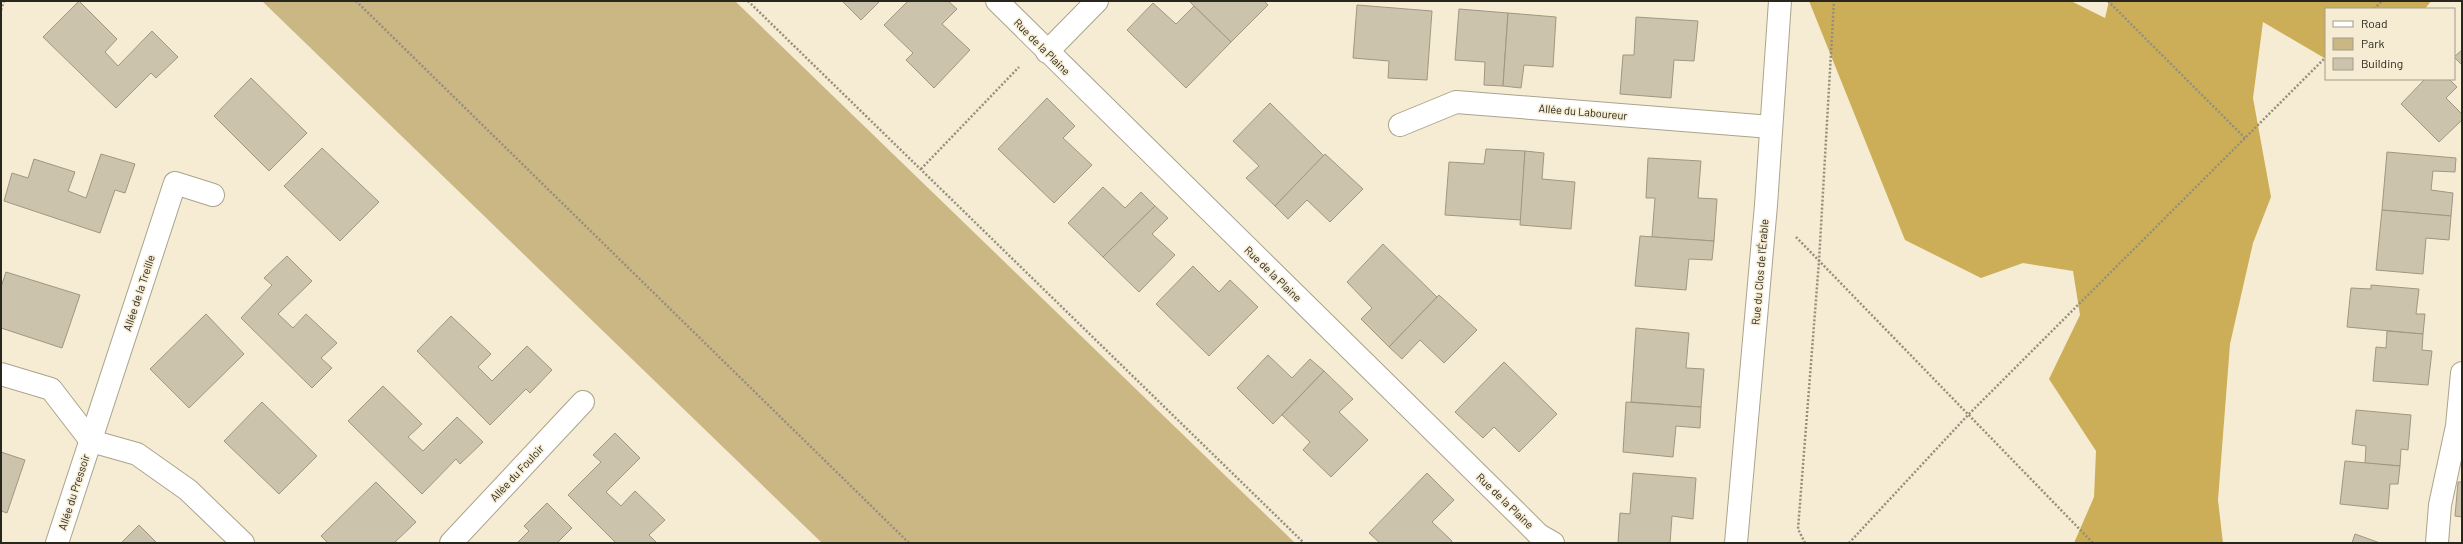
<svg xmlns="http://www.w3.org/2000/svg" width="2463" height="544" viewBox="0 0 2463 544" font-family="Barlow,sans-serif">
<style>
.green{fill:#cbb784}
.forest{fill:#cdae58}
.building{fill:#ccc3ac;stroke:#a09781}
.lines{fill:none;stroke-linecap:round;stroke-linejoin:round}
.minor-casing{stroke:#aba38c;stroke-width:24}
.path{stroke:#948e7c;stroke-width:2.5;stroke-dasharray:2 2;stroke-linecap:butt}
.minor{stroke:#fff;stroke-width:22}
.labels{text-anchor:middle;stroke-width:3;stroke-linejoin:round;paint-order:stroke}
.street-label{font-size:11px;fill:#29261d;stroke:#f5ecd3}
</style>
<rect width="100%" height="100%" fill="#f5ecd3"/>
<!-- green -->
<path class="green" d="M262,1h473l560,542h-473z"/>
<!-- forest -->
<path class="forest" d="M1809,1h262l34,17 4,-17h322l-6,8h-99v50l-63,-37 -10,76 18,99 -18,46 -23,101 -12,156 5,43h-149l20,-46 2,-46 -47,-72 31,-64 -7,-44 -50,-8 -42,15 -76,-38z"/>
<!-- building -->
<g class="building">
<path d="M79,1l38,38 -12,13 13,14 34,-35 26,26 -22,21 -5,-5 -35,35 -73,-71z"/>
<path d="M842,1h38l-19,19z"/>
<path d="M908,1h40l9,8 -15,15 28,26 -36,38 -28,-28 7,-7 -29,-28z"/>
<path d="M1189,1h75l4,4 -37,37z"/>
<path d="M1153,3l23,21 18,-18 37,36 -45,46 -59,-58z"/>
<path d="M1357,5l75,6 -5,69 -39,-2 1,-17 -36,-3z"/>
<path d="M1459,9l49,4 -5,73 -19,-1 1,-23 -30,-2z"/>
<path d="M1508,13l48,4 -3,50 -29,-2 -3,23 -18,-2z"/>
<path d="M1636,17l62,4 -4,40 -20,-1 -3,38 -51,-4 3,-39h11z"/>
<path d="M2462,50v15l-8,-8z"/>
<path d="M251,78l56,55 -38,38 -55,-55z"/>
<path d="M2425,79h24l8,8 -11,11 16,16v6l-23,22 -38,-38z"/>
<path d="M1047,98l28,28 -12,12 29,27 -38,38 -56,-54z"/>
<path d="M1270,103l54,53 -49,50 -29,-28 13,-12 -26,-25z"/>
<path d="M322,148l57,54 -39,39 -56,-55z"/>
<path d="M1486,149l39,2 -4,69 -76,-5 4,-53 35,2z"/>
<path d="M1525,151l19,2 -2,26 33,3 -4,47 -51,-4z"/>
<path d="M2387,152l69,6 -1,14 -22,-1 -2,19 22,3 -2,23 -69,-6z"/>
<path d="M101,154l34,10 -10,29 -10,-3 -15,43 -96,-32 8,-28 16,5 6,-19 41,13 -7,19 18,7z"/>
<path d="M1325,154l38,35 -33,33 -23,-22 -19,19 -13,-13z"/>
<path d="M1648,158l53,3 -3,37 19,1 -3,42 -62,-4 3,-39h-9z"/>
<path d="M1103,187l22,21 16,-16 14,14 -52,51 -35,-34z"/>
<path d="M1155,206l13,12 -16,16 23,21 -36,37 -36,-35z"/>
<path d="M2382,210l69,6 -2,24 -23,-2 -3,36 -47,-4z"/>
<path d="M1640,236l74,5 -2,19 -23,-1 -3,31 -51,-4z"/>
<path d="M1383,244l54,53 -48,50 -28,-28 11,-11 -25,-26z"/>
<path d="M287,256l25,25 -34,33 15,14 13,-14 31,29 -16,15 11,10 -20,20 -71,-70 31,-33 -8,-7z"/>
<path d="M1193,266l26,26 11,-12 28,27 -49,49 -53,-52z"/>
<path d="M6,272l74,23 -18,53 -61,-20v-41z"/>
<path d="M2371,285l48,4 -3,25h9l-2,20 -76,-7 4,-39 20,1z"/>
<path d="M1439,295l38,35 -33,33 -24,-23 -18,19 -13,-12z"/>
<path d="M206,314l38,40 -55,54 -39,-39z"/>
<path d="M451,316l40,38 -13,13 14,14 35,-35 25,24 -22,23 -4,-4 -36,36 -73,-74z"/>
<path d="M1636,328l53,5 -3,35 18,1 -3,38 -70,-5z"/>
<path d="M2387,331l36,3 -1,16 10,1 -4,34 -55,-4 3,-34 10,1z"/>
<path d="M1268,355l24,23 18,-19 14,12 -51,53 -36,-36z"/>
<path d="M1504,362l53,52 -38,38 -25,-25 -11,11 -28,-26z"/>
<path d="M1324,371l29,28 -14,13 29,28 -37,37 -28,-27 7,-8 -28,-27z"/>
<path d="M383,386l39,38 -14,13 15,14 34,-34 26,25 -23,22 -4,-5 -34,35 -74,-73z"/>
<path d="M262,402l55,54 -38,38 -55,-53z"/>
<path d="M1626,402l75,5 -1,21 -24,-2 -3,31 -50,-5z"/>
<path d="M2356,410l55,5 -3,35 -7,-1 -1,17 -35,-3 1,-17 -14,-2z"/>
<path d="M615,433l25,25 -34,34 15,14 14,-15 30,29 -16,15 8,8h-41l-48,-48 33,-33 -8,-7z"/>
<path d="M1,452l24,8 -18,53 -6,-2z"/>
<path d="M2345,461l55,5 -2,18h-8l-2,25 -48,-5z"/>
<path d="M1427,473l27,27 -22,22 20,19 -1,2h-71l-11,-10z"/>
<path d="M1633,473l63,5 -3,41 -21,-3 -2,27h-52l2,-30 10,1z"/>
<path d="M376,482l40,40 -22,21h-66l-7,-7z"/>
<path d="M2458,482h4v35l-7,-1z"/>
<path d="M547,503l25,25 -15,15h-40l12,-12 -5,-5z"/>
<path d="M139,525l18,18h-36z"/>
<path d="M2355,534l25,9h-28z"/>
</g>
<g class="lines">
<!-- minor casing -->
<g class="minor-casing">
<g id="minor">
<path d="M997,1l526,518 16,16 14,8"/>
<path d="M1047,52l50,-51"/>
<path d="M1400,125l56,-23 315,25"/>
<path d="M1,374l50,15 40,52 46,13 51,36 55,53"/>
<path d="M57,543l118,-360 38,12"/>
<path d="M451,543l132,-141"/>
<path d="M1736,543l30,-338 14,-204"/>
<path d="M2437,543l3,-38 17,-79 5,-53"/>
</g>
</g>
<!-- path -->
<g class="path">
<path d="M356,1l553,542"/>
<path d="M748,1l556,542"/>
<path d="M2108,1l137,137"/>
<path d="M2374,9l8,-8"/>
<path d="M1,10l3,-9"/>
<path d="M921,169l98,-102"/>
<path d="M1796,237l297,306"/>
<path d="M1805,543l-7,-14 21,-268 15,-260"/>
<path d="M1849,543l119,-128 358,-358"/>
</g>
<!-- minor -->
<use href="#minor" class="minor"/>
</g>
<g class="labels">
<!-- street labels -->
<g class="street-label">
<text transform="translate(1042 47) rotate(45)" y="4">Rue de la Plaine</text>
<text transform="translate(1583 112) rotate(5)" y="4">Allée du Laboureur</text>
<text transform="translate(1760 272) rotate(-85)" y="4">Rue du Clos de l'Érable</text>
<text transform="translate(1273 274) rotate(44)" y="4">Rue de la Plaine</text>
<text transform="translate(139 293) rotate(-72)" y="4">Allée de la Treille</text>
<text transform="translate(517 473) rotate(-47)" y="4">Allée du Fouloir</text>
<text transform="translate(74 492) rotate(-72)" y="4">Allée du Pressoir</text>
<text transform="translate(1505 501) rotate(44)" y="4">Rue de la Plaine</text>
</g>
</g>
<!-- border -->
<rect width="2463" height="544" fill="none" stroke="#29261d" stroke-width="4"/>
<!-- legend -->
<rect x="2325" y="8" width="130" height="72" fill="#f5ecd3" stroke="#a39d8a"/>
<rect x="2333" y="21" width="20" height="6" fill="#ffffff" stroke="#a39d8a"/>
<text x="2361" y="28" font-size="12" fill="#29261d">Road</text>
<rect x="2333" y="38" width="20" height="12" fill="#cbb784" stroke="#a39d8a"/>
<text x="2361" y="48" font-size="12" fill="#29261d">Park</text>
<rect x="2333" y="58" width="20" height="12" fill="#ccc3ac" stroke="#a39d8a"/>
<text x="2361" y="68" font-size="12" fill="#29261d">Building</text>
</svg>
